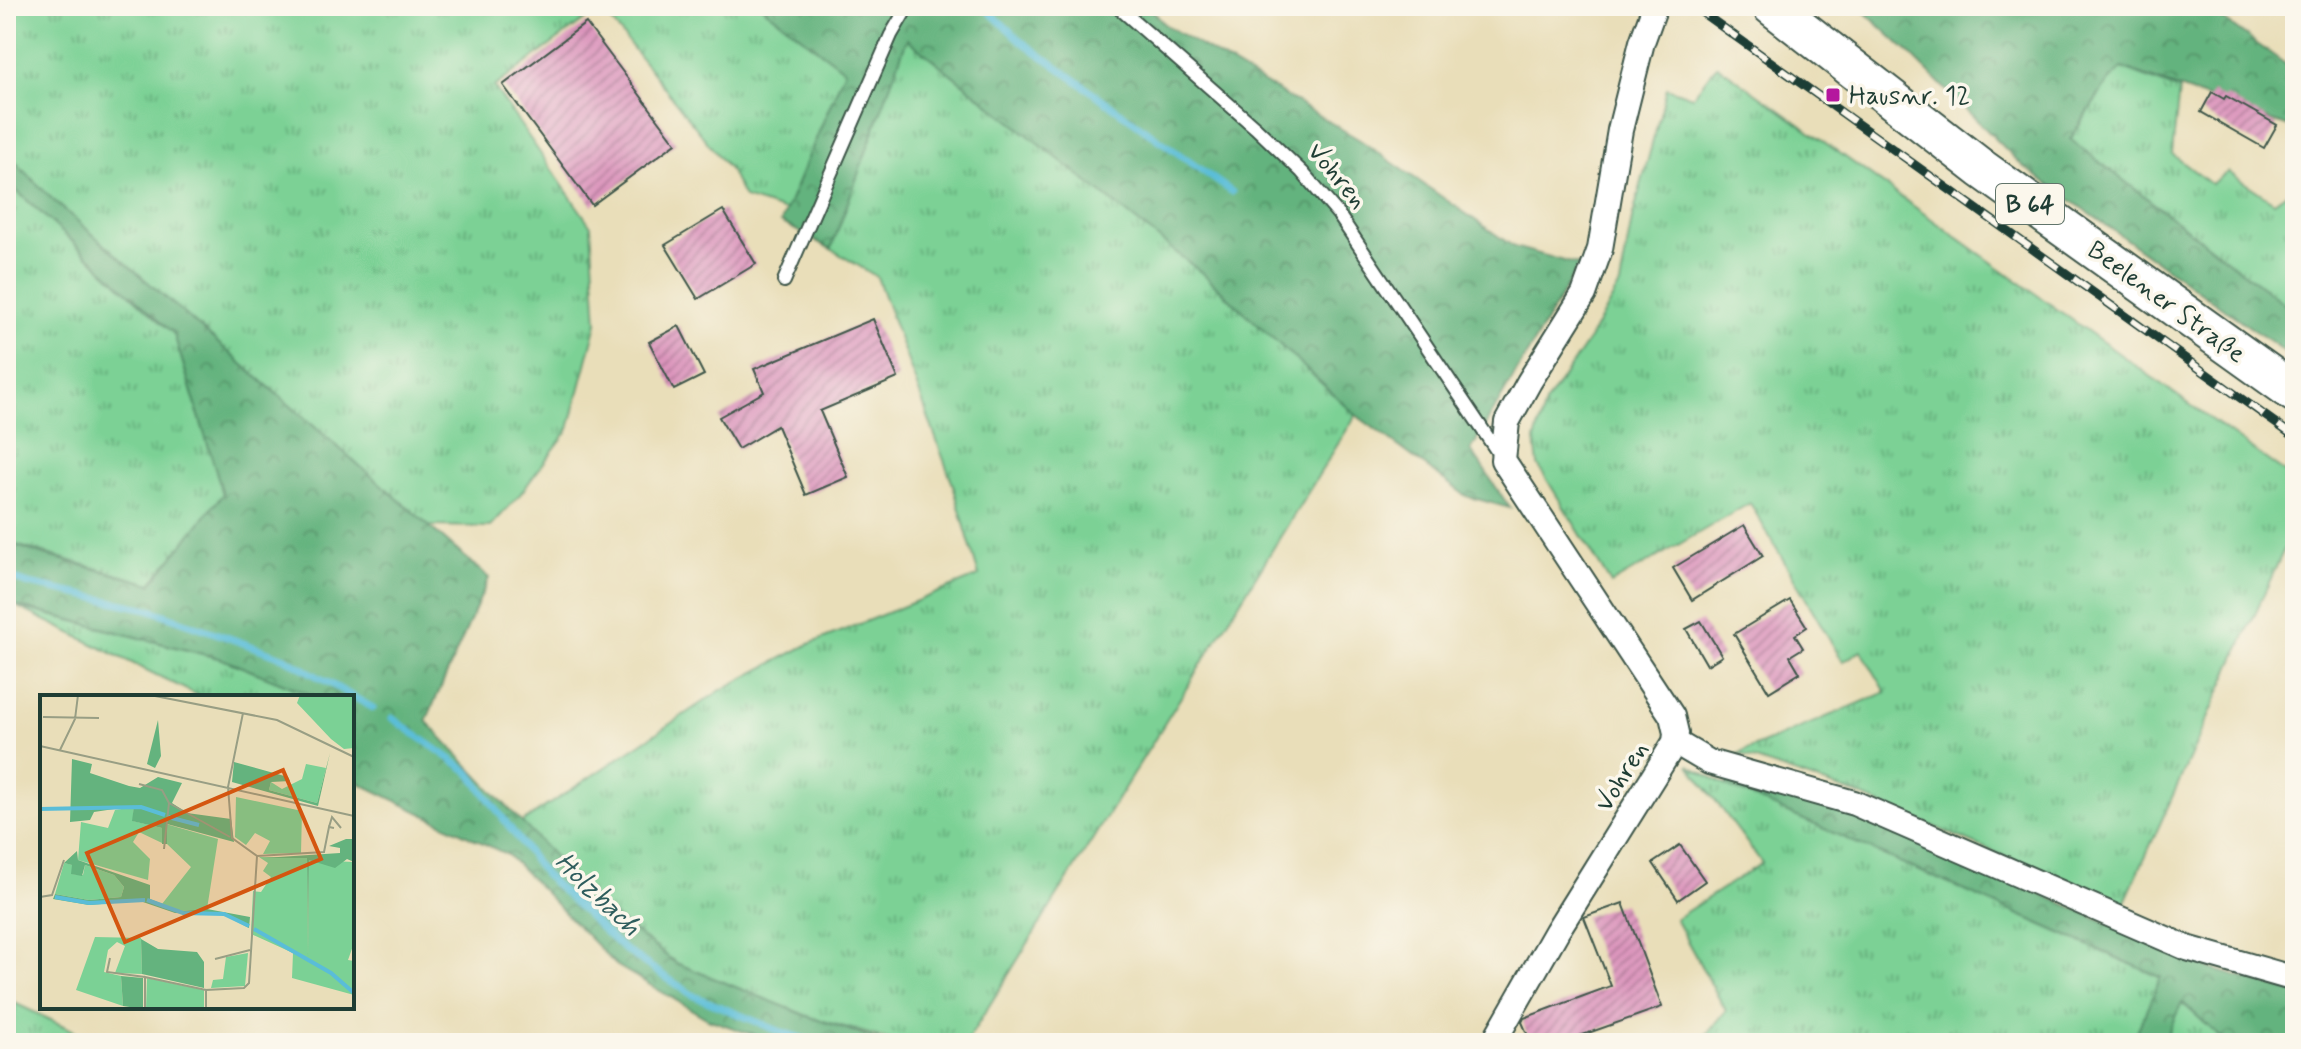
<svg xmlns="http://www.w3.org/2000/svg" width="2301" height="1049" viewBox="0 0 2301 1049" font-family="Mynerve,sans-serif">
<style>
.grass{fill:url(#grass-tufts);stroke:#4d8764;stroke-width:2}
.forest{fill:url(#forest-crowns);stroke:#427859;stroke-width:2}
.lines{fill:none;stroke-linecap:round;stroke-linejoin:round}
.stream{stroke:#5abdd8;stroke-width:7}
.building{fill:url(#building-hatch)}
.service-casing{stroke:#3d5548;stroke-width:16}
.minor-casing{stroke:#3d5548;stroke-width:28}
.primary-casing{stroke:#3d5548;stroke-width:42}
.service{stroke:#fff;stroke-width:12}
.minor{stroke:#fff;stroke-width:24}
.primary{stroke:#fff;stroke-width:38}
.rail-casing{stroke:#1f3d34;stroke-width:9}
.rail{stroke:#fbf7ec;stroke-width:6;stroke-dasharray:18;stroke-linecap:butt}
.poi-dot{fill:#b5179e;stroke:#fbf7ec;stroke-width:3}
.labels{text-anchor:middle;stroke-width:7;stroke-linejoin:round;paint-order:stroke}
.shield{fill:#fbf7ec;stroke:#61756b;stroke-width:2}
.shield-label{font-size:24px;font-weight:bold;fill:#1f3d34}
.poi-label{font-size:26px;fill:#1f3d34;stroke:#fbf7ec;text-anchor:start}
.street-label{font-size:26px;fill:#1f3d34;stroke:#fbf7ec}
.water-label{font-size:28px;font-style:italic;fill:#2e5d5d;stroke:#fbf7ec}
.inset-river{fill:none;stroke:#5abdd8;stroke-width:4}
.inset-road{fill:none;stroke:#989e84;stroke-width:2}
.view{fill:#d45610;fill-opacity:0.15;stroke:#d45610;stroke-width:4}
.inset-edge{fill:none;stroke:#1f3d34;stroke-width:4}
</style>
<defs>
<pattern id="grass-tufts" width="24" height="20" patternUnits="userSpaceOnUse" patternTransform="scale(2)"><rect width="24" height="20" fill="#7bd195"/><path d="M3 7l-1-3M5 7V3M7 7l1-3M15 17l-1-3M17 17v-4M19 17l1-3" fill="none" stroke="#64ab7a"/></pattern>
<pattern id="forest-crowns" width="20" height="18" patternUnits="userSpaceOnUse" patternTransform="scale(2)"><rect width="20" height="18" fill="#64b37e"/><path d="M2 6a3 3 0 1 1 6 0M12 15a3 3 0 1 1 6 0" fill="none" stroke="#529368"/></pattern>
<pattern id="building-hatch" width="6" height="6" patternUnits="userSpaceOnUse" patternTransform="scale(2)"><rect width="6" height="6" fill="#db94bc"/><path d="M-1 1l2-2M0 6l6-6M5 7l2-2" fill="none" stroke="#b17a9a"/></pattern>
</defs>
<rect width="100%" height="100%" fill="#fbf7ec"/>
<filter id="ink" filterUnits="userSpaceOnUse"><feTurbulence type="fractalNoise" baseFrequency=".0125" numOctaves="2"/><feDisplacementMap in="SourceGraphic" scale="16" xChannelSelector="R" yChannelSelector="G"/><feConvolveMatrix kernelMatrix="1 2 1 2 8 2 1 2 1" color-interpolation-filters="sRGB"/></filter>
<filter id="wash" filterUnits="userSpaceOnUse"><feTurbulence type="fractalNoise" baseFrequency=".006" numOctaves="4" result="noise"/><feDisplacementMap in="SourceGraphic" scale="32" xChannelSelector="R" yChannelSelector="G"/><feGaussianBlur stdDeviation="1.8" result="paint"/><feColorMatrix in="noise" values="0 0 0 0 0 0 0 0 0 0 0 0 0 0 0 0 0 1.4 0 .05"/><feComposite in="paint" operator="in"/></filter>
<g filter="url(#wash)">
<rect width="100%" height="100%" fill="#e9deb9"/>
<!-- grass -->
<g class="grass">
<path d="M6,6h755l84,64 -59,141 -42,-13 -13,-26 -130,-164 -107,79 97,139 6,97 -28,106 -51,68 -28,30 -61,-1 -377,-327 -46,-46z"/>
<path d="M907,38l295,235 154,142 -390,628h-65l-91,-26 -134,-54 -74,-56 -81,-84 200,-133 86,-45 172,-69 -26,-91 -76,-208 -46,-28z"/>
<path d="M1717,65l578,415v45l-172,381 -264,-111 -121,-41 148,-62 -25,-42 -18,12 -93,-159 -139,81 -73,-119 -3,-25 10,-36 44,-65 31,-54 12,-66 35,-131 25,9z"/>
<path d="M2121,68l58,22 -7,64 39,30 17,-12 46,30 21,-15v125l-225,-172 37,-57z"/>
<path d="M6,181l168,153 49,160 -72,90 -145,-42z"/>
<path d="M18,607l204,52 95,38h-116z"/>
<path d="M1689,765l38,21 435,192 -30,65h-433l27,-32 -51,-92 87,-56z"/>
<path d="M6,999l94,44h-94z"/>
<path d="M2181,1002l46,41h-64z"/>
</g>
<!-- forest -->
<g class="forest">
<path d="M761,6h388l15,18 196,116 154,107 65,18 -108,185 39,58 -44,-12 -110,-81 -154,-142 -295,-234 -76,210 -50,-27 64,-152z"/>
<path d="M1858,6h346l91,65v58l-173,-61 -15,15 -37,56 225,173v47l-271,-192 -114,-113z"/>
<path d="M6,153l46,46 437,379 -63,143 176,186 74,56 134,54 79,26h-113l-68,-24 -92,-54 -108,-110 -147,-71 -9,-9v-78h-35l-95,-38 -216,-56v-61l38,13 107,29 72,-90 -49,-160 -168,-153z"/>
<path d="M1729,774l117,34 366,161 83,24v50h-68l-45,-41 -19,41h-31l29,-66 -434,-191z"/>
</g>
<g class="lines">
<!-- stream -->
<g class="stream">
<path d="M983,6l38,35 211,151"/>
<path d="M6,576l23,8 119,25 137,49 88,50"/>
<path d="M392,718l77,54 75,102 78,74 72,48 85,35 38,12"/>
</g>
</g>
<g id="blocks">
<!-- building -->
<g class="building">
<path d="M586,23l90,120 -84,62 -89,-120z"/>
<path d="M2212,92l12,7 2,-3 51,29 -13,23 -63,-36z"/>
<path d="M723,210l33,54 -58,35 -33,-54z"/>
<path d="M873,319l25,59 -78,33 28,66 -42,18 -29,-69 -39,23 -19,-32 45,-25 -10,-23z"/>
<path d="M679,326l25,49 -30,15 -25,-48z"/>
<path d="M1744,525l19,31 -71,44 -19,-32z"/>
<path d="M1790,600l17,27 -12,8 8,13 -13,8 10,17 -31,19 -35,-58z"/>
<path d="M1701,621l21,35 -15,9 -21,-36z"/>
<path d="M1680,845l25,36 -27,19 -25,-37z"/>
<path d="M1623,903l39,104 -102,36h-29l-9,-21 2,-4 87,-32 -27,-69z"/>
</g>
</g>
</g>
<g filter="url(#ink)">
<use href="#blocks" fill-opacity="0" stroke="#3d5548" stroke-width="2"/>
<g class="lines">
<!-- service casing -->
<g class="service-casing">
<g id="service">
<path d="M1117,6l139,122 46,44 36,42 163,243"/>
<path d="M784,281l107,-246 17,-29"/>
</g>
</g>
<!-- minor casing -->
<g class="minor-casing">
<g id="minor">
<path d="M1675,742l34,20 145,41 333,145 108,31"/>
<path d="M1493,1043l64,-112 118,-189 1,-9 -4,-17 -169,-256 4,-38 22,-40 55,-88 16,-45 20,-119 22,-88 13,-36"/>
</g>
</g>
<!-- primary casing -->
<g class="primary-casing">
<path id="primary" d="M1772,6l210,163 313,224"/>
</g>
<!-- service -->
<use href="#service" class="service"/>
<!-- minor -->
<use href="#minor" class="minor"/>
<!-- primary -->
<use href="#primary" class="primary"/>
<!-- rail casing -->
<g class="rail-casing">
<path id="rail" d="M1693,6l602,431"/>
</g>
<!-- rail -->
<use href="#rail" class="rail"/>
</g>
</g>
<!-- markers -->
<rect class="poi-dot" x="1825" y="87" width="16" height="16" rx="4"/>
<g class="labels">
<!-- shield labels -->
<rect class="shield" x="1996" y="184" width="68" height="40" rx="6"/>
<g class="shield-label">
<text x="2030" y="212">B 64</text>
</g>
<!-- poi labels -->
<g class="poi-label">
<text x="1849" y="104">Hausnr. 12</text>
</g>
<!-- street labels -->
<g class="street-label">
<text transform="translate(1338 175) rotate(50)" y="9">Vohren</text>
<text transform="translate(2167 301) rotate(36)" y="9">Beelener Straße</text>
<text transform="translate(1621 776) rotate(-58)" y="9">Vohren</text>
</g>
<!-- water labels -->
<g class="water-label">
<text transform="translate(599 893) rotate(44)" y="10">Holzbach</text>
</g>
</g>
<!-- overview -->
<g transform="translate(40 695)">
<rect width="314" height="314" fill="#e9deb9"/>
<path d="M266,69l20,4 -9,35 -48,-13 2,-8 11,7 20,-10zM196,102l66,14 -1,42 -38,1 7,-13 -15,-8 -9,12 -11,-8zM94,112l-1,14 29,7v15l-23,-11 -6,10 17,17 -2,21 -70,-20 3,-38 27,6 7,-18zM126,129l52,15 -11,70 -27,2 -18,-7 29,-37 -24,-23zM219,162l48,1 1,98 1,-96 45,2v81l-6,17 6,1v34l-62,-17 1,-25 -42,-19 2,-43 8,1 10,-15 -8,-6 5,-8zM24,168l9,2 -1,9 11,1 2,-10 29,10 10,12 -3,10 -32,3 -34,-6zM55,242l46,1 1,36 -27,-1 10,-27 -8,-4 -9,8 -4,22 17,4 2,30 -47,-16zM208,258l-3,33 -34,2 2,-8 10,-1 3,-22zM107,283l57,12v19h-58z" fill="#7bd195"/>
<path d="M118,25l3,36 -6,12 -8,-4zM290,58l-12,53 -86,-24 2,-20 54,15 2,4 -19,1 -2,8 48,13zM32,64l20,5 -2,9 39,13 11,2 18,-11 24,6 -10,20 15,10 44,6 3,23 -67,-18v20h-5v-16l-30,-7 2,-15 -40,6 -4,8 -20,2zM306,144h8v23l-7,-3 -12,9 -26,-8 -1,97 -1,-99h-44l77,-5v-5l-11,-2zM37,156l1,9 72,25v14l30,12 27,-2 43,8 -1,11 -25,-13 -49,-2 -35,-12 -51,4 -36,-6 2,-5 34,6 32,-3 3,-10 -10,-12 -29,-10 -3,11 -11,-2 1,-9 -8,-2zM101,244l17,10 39,3 7,10v26l-62,-14zM81,281l22,2v31l-20,-3z" fill="#64b37e"/>
<path d="M260,0h54v53l-10,1 -13,-10 -34,-36z" fill="#7bd195"/>
<path class="inset-river" d="M0,114l101,-2 24,8M128,122l31,8M15,202l34,6 56,-3M107,205l36,13 41,1 25,12M214,234l77,44 23,20"/>
<path class="inset-road" d="M110,0l127,25 77,37M3,22l56,1M0,51l314,70M20,55l15,-31 3,-24M99,89l23,6 7,13 -5,46M129,108l61,34M289,132l3,-10 9,11M217,161l67,-4 5,-25 5,1M0,202l12,-2 12,-35M70,263l-3,14 38,5M175,264l35,-9M105,314v-32l61,13M166,314v-19l38,-2 5,-5 8,-127 -25,-18 -4,-51 15,-74"/>
<path class="view" d="M243,75l38,89 -196,83 -38,-89z"/>
<rect width="314" height="314" class="inset-edge"/>
</g>
<!-- margin -->
<rect width="2301" height="1049" fill="none" stroke="#fbf7ec" stroke-width="32"/>
</svg>
